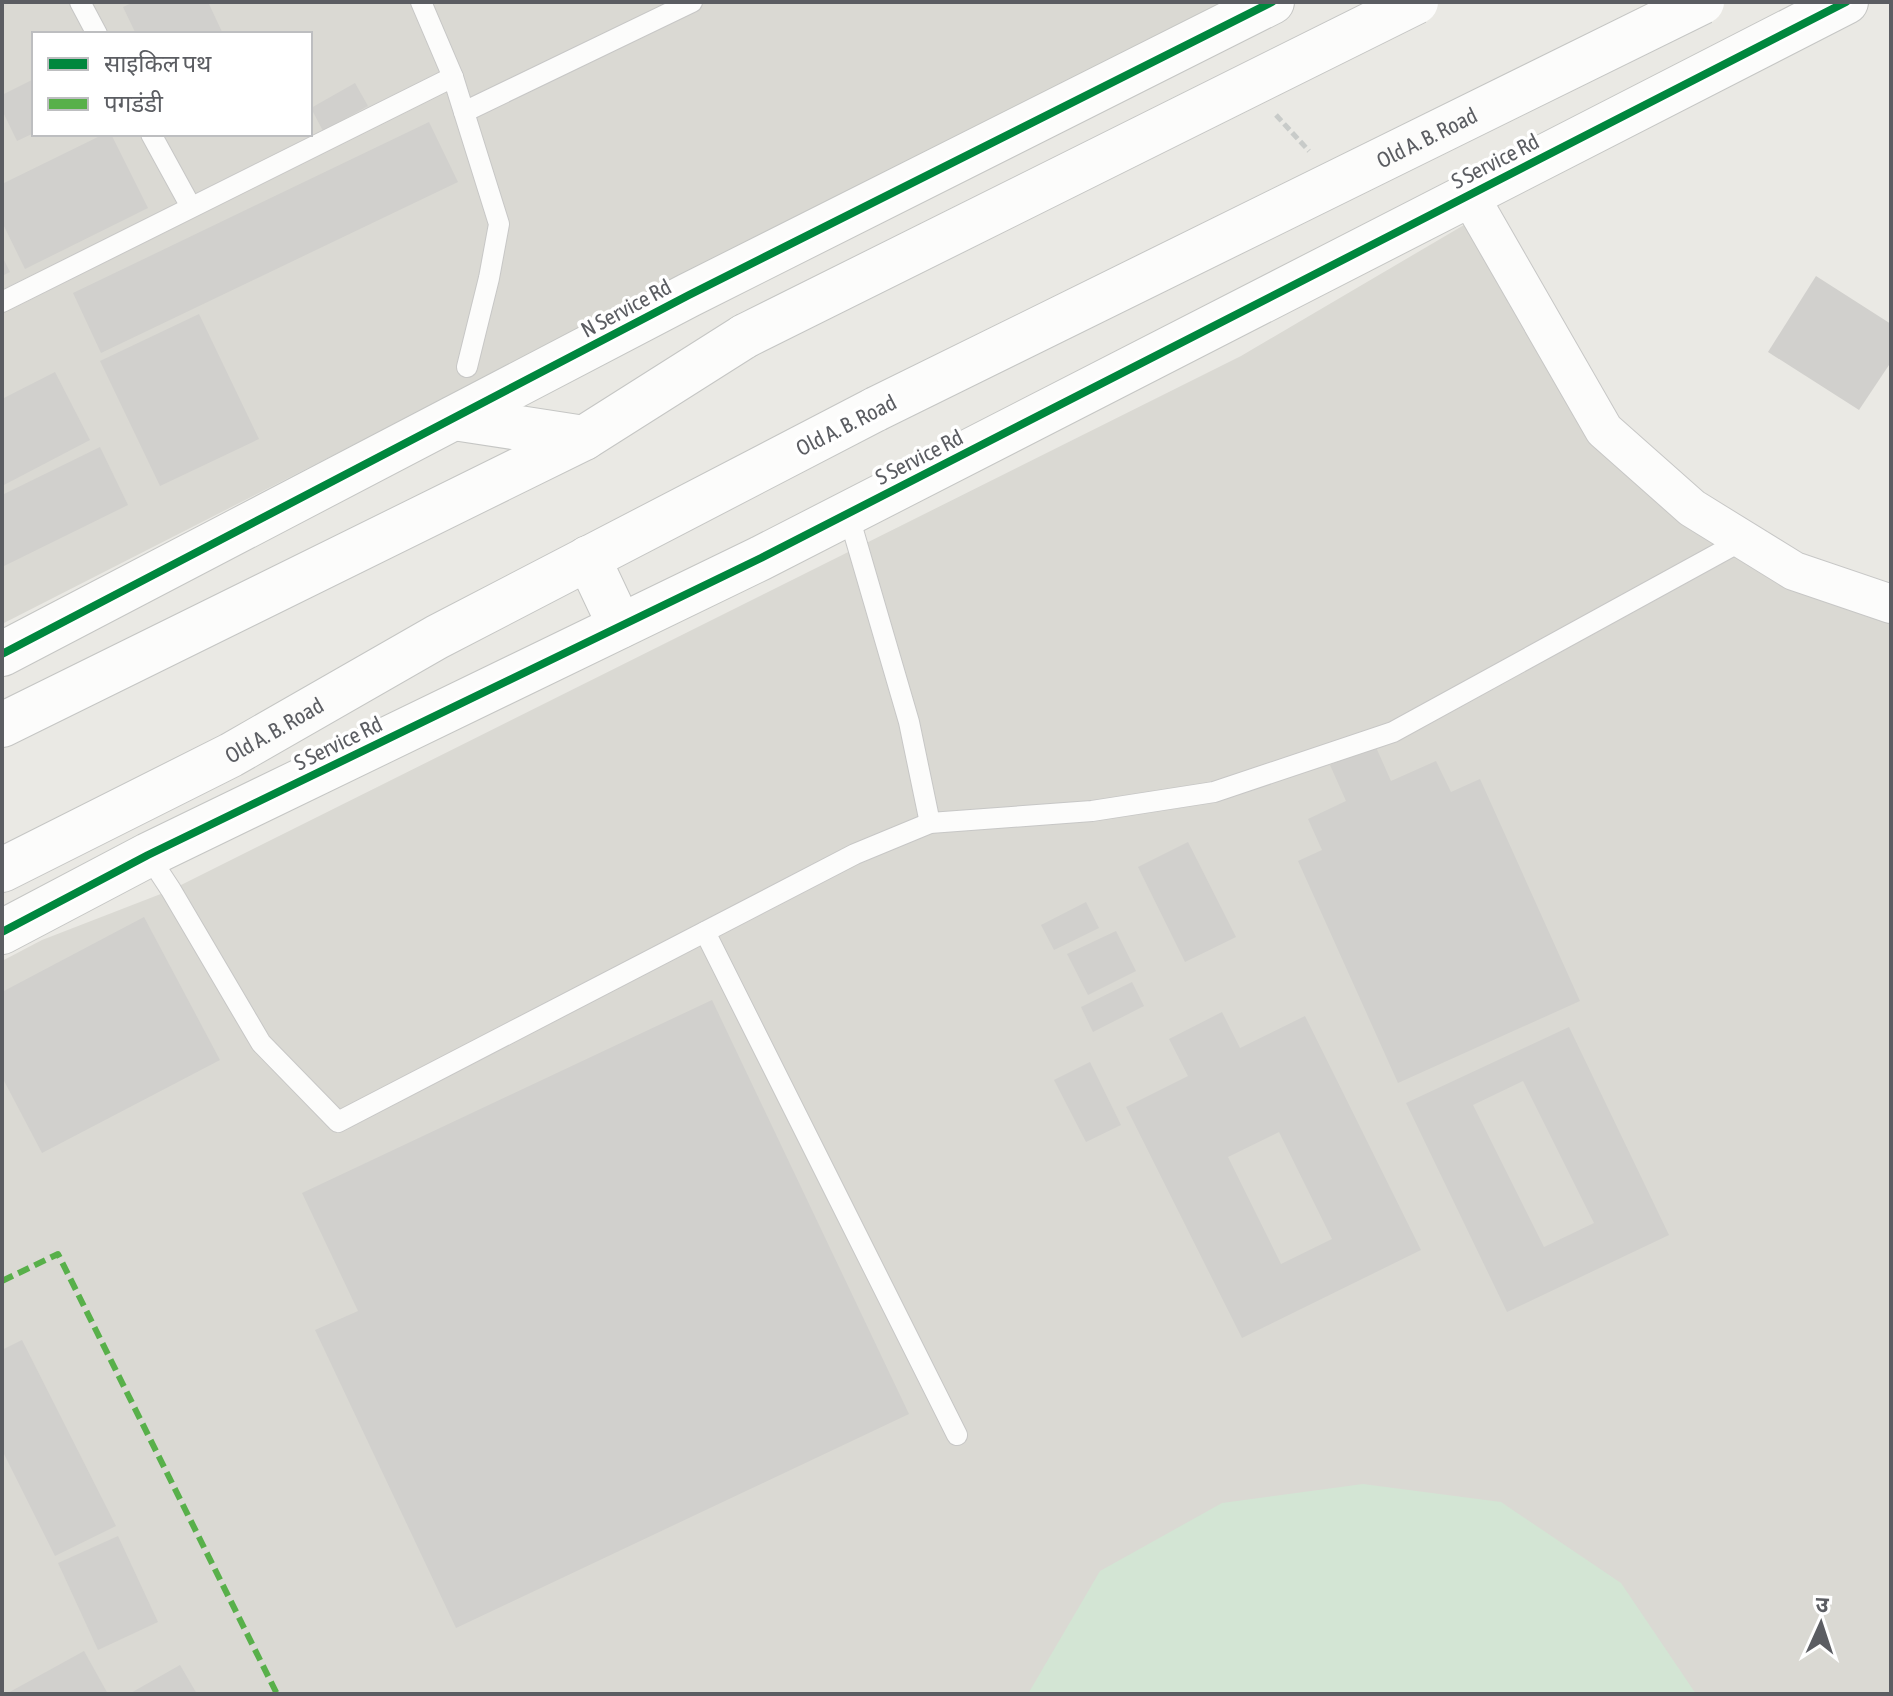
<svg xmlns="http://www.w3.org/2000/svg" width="1893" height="1696" viewBox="0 0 1893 1696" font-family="'Asap Condensed','Noto Sans Devanagari',sans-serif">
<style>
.education{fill:#dad9d3;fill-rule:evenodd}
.green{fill:#d3e5d4}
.building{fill:#d1d0cd;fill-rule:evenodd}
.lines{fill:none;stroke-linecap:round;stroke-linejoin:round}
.lane-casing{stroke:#c7c7c6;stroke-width:22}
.street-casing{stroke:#c7c7c6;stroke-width:40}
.secondary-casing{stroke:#c5c6c4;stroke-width:46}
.path{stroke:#c8cbc9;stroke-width:5;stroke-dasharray:8 4;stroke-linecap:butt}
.lane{stroke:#fcfcfb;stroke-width:20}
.street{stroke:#fcfcfb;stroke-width:38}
.secondary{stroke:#fcfcfb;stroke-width:44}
.secondary-bridge-casing{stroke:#c5c6c4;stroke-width:46;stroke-linecap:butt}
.secondary-bridge{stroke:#fcfcfb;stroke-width:44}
.quiet{stroke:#58b04a;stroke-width:6;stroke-dasharray:12 6;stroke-linecap:butt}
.cycleway-casing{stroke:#fff;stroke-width:13}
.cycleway{stroke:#00873e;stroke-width:8}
.labels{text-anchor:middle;stroke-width:7;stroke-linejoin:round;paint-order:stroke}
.street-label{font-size:22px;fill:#5b5d62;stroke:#fff}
</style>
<rect width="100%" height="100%" fill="#eae9e4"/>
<!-- education -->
<g class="education">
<path d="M2,2h1220l-1220,622zM34,34h276v100h-276z"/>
<path d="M1481,215l123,215 88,78 199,96v1090h-1889v-733l40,-21 129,-50 1070,-534z"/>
</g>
<!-- green -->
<path class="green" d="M1363,1484l138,18 120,81 75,111h-668l72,-123 122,-68z"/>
<!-- building -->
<g class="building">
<path d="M134,2h74l15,32h-87l-13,-27z"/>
<path d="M34,79v54l-17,8 -15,-31v-15z"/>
<path d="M355,83l13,23 -45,25 -12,-23z"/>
<path d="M429,122l29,60 -357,171 -28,-60z"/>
<path d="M104,134h7l37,74 -123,61 -23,-47v-38z"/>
<path d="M2,256l8,16 -8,4z"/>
<path d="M1816,276l75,48v38l-32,48 -91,-58z"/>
<path d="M199,314l60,125 -99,47 -60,-125z"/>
<path d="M55,372l35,68 -88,46v-87z"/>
<path d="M100,447l28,58 -126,62v-72z"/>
<path d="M1375,745l16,36 45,-20 15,31 29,-13 100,222 -182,82 -100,-222 24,-11 -14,-31 38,-18 -16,-36z"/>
<path d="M1188,842l48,95 -51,25 -47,-95z"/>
<path d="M1086,902l13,26 -45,22 -13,-25z"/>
<path d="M144,917l76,143 -178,93 -40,-76v-85z"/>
<path d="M1116,931l20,40 -48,24 -21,-41z"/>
<path d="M1132,982l12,24 -51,26 -12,-25z"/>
<path d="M712,1000l197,414 -453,214 -141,-298 43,-19 -56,-118z"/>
<path d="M1222,1012l18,36 65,-32 116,234 -179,88 -116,-231 62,-31 -19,-37zM1279,1132l53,107 -51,25 -53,-107z"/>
<path d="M1569,1027l100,208 -162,77 -101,-209zM1523,1081l71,142 -50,24 -71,-142z"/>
<path d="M1090,1062l31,63 -35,17 -32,-62z"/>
<path d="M22,1340l94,186 -61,30 -53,-106v-100z"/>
<path d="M118,1536l40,86 -60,28 -40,-87z"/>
<path d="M84,1651l24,43h-102z"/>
<path d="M180,1665l17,29h-68z"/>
</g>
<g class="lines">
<!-- lane casing -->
<g class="lane-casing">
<g id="lane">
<path d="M80,2l17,32"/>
<path d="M421,2l32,75 46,147 -10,54 -22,89"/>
<path d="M464,112l228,-110"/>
<path d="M151,134l40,73"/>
<path d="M2,302l451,-225"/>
<path d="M848,513l61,209 21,101"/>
<path d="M148,855l23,35 90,153 77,79 517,-268 75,-31 162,-12 122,-19 179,-60 350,-192"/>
<path d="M705,932l252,503"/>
</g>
</g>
<!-- street casing -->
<g class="street-casing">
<path id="street" d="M1469,195l135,235 88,78 102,63 97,33"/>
</g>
<!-- secondary casing -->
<g class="secondary-casing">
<g id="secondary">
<path d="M454,418l130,20"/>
<path d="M588,558l32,68"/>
<path d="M2,654l687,-359 583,-293"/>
<path d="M2,725l582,-287 161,-102"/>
<path id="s1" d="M2,870l229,-115 206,-118 439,-228"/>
<path d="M2,932l146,-77 613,-297 1085,-556"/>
</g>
</g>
<!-- path -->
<path class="path" d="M1276,115l33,36"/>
<!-- lane -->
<use href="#lane" class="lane"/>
<!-- street -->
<use href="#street" class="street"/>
<!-- secondary -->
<use href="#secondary" class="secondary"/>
<!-- secondary-bridge casing -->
<g class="secondary-bridge-casing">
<g id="secondary-bridge">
<path d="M745,336l671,-334"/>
<path id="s2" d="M876,409l826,-407"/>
</g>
</g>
<!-- secondary-bridge -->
<use href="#secondary-bridge" class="secondary-bridge"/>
<!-- quiet -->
<path class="quiet" d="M2,1281l56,-27 219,440"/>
<!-- cycleway casing -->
<g class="cycleway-casing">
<g id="cycleway">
<path d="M2,654l687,-359 583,-293"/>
<path d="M2,932l146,-77 613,-297 1085,-556"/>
</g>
</g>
<!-- cycleway -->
<use href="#cycleway" class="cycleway"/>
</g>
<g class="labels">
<!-- street labels -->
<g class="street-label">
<text dy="8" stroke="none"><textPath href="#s2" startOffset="614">Old A. B. Road</textPath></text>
<text transform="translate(1495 161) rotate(-27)" y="8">S Service Rd</text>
<text transform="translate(626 308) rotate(-28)" y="8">N Service Rd</text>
<text transform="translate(846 425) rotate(-27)" y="8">Old A. B. Road</text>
<text transform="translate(919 457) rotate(-27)" y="8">S Service Rd</text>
<text dy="8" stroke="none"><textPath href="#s1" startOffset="306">Old A. B. Road</textPath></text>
<text transform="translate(338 743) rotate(-26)" y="8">S Service Rd</text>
</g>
</g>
<!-- border -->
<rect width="1893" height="1696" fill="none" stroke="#5b5d62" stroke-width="8"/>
<!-- legend -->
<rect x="32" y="32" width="280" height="104" fill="#ffffff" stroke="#bdbec0" stroke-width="2"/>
<rect x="48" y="58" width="40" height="12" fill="#00873e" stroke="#bdbec0" stroke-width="2"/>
<text x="104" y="72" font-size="24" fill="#5b5d62">साइकिल पथ</text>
<rect x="48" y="98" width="40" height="12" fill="#58b04a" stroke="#bdbec0" stroke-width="2"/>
<text x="104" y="112" font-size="24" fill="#5b5d62">पगडंडी</text>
<!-- north arrow -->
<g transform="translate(1821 1624) rotate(3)" stroke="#ffffff" stroke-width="6" paint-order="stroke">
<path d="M0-6L14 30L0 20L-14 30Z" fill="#5b5d62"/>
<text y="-12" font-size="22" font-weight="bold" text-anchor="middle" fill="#5b5d62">उ</text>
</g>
</svg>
